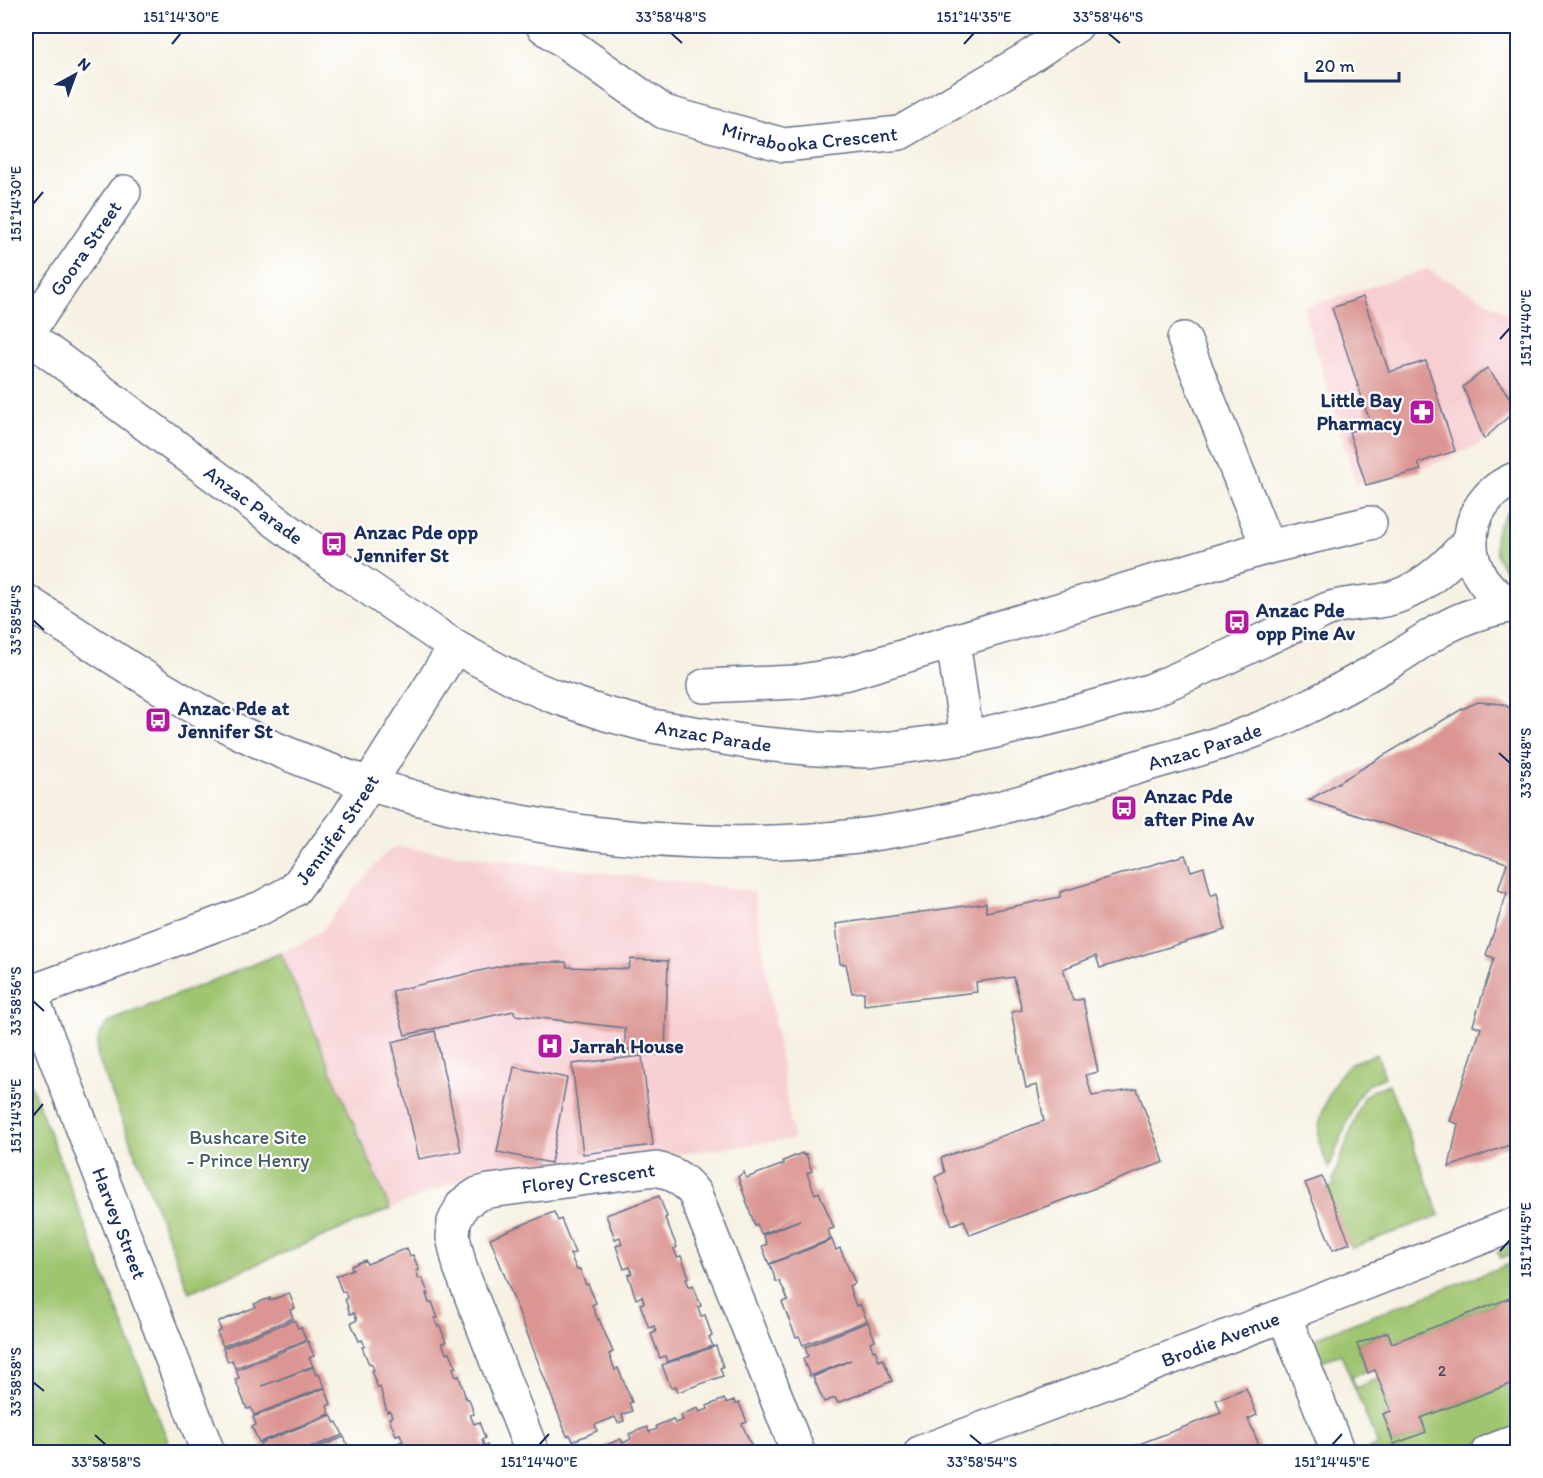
<svg xmlns="http://www.w3.org/2000/svg" width="1543" height="1478" viewBox="0 0 1543 1478" font-family="Itim,sans-serif">
<style>
.built{fill:#f7cfd3}
.green{fill:#9fc56f;stroke:#5d7a66;stroke-width:1.5}
.building{fill:#db9693}
.lines{fill:none;stroke-linecap:round;stroke-linejoin:round}
.minor-casing{stroke:#68738c;stroke-width:36}
.major-casing{stroke:#68738c;stroke-width:36}
.minor{stroke:#fff;stroke-width:33}
.major{stroke:#fff;stroke-width:33}
.ticks{fill:none;stroke:#1b2f5e;stroke-width:2}
.labels{text-anchor:middle;stroke-width:4.5;stroke-linejoin:round;paint-order:stroke}
.number-label{font-size:16px;fill:#4b496b}
.street-label{font-size:20px;fill:#1b2f5e;stroke:#fff}
.poi-label{font-size:20px;font-weight:bold;fill:#1b2f5e;stroke:#fff;text-anchor:start}
.park-label{font-size:20px;fill:#435c63;stroke:#fff}
.neatline{fill:none;stroke:#1b2f5e;stroke-width:2}
.ticks-label{font-size:15px;text-anchor:middle;fill:#1b2f5e}
</style>
<rect width="100%" height="100%" fill="#fff"/>
<filter id="ink" filterUnits="userSpaceOnUse"><feTurbulence type="fractalNoise" baseFrequency=".0167" numOctaves="2"/><feDisplacementMap in="SourceGraphic" scale="12" xChannelSelector="R" yChannelSelector="G"/><feConvolveMatrix kernelMatrix="1 2 1 2 8 2 1 2 1" color-interpolation-filters="sRGB"/></filter>
<filter id="wash" filterUnits="userSpaceOnUse"><feTurbulence type="fractalNoise" baseFrequency=".008" numOctaves="4" result="noise"/><feDisplacementMap in="SourceGraphic" scale="24" xChannelSelector="R" yChannelSelector="G"/><feGaussianBlur stdDeviation="1.35" result="paint"/><feColorMatrix in="noise" values="0 0 0 0 0 0 0 0 0 0 0 0 0 0 0 0 0 1.4 0 .05"/><feComposite in="paint" operator="in"/></filter>
<g filter="url(#wash)">
<rect width="100%" height="100%" fill="#f6f1e2"/>
<!-- built -->
<g class="built">
<path d="M1427,269l90,49v94l-12,15 -28,18 -46,20 -75,19 -53,-176z"/>
<path d="M399,847l355,44 39,248 -213,27 -105,8 -85,35 -109,-256 22,-10 17,-11 61,-74 7,-7z"/>
</g>
<!-- green -->
<g class="green">
<path d="M1517,505v75c-30,-17 -29,-58 0,-75z"/>
<path d="M281,953l109,256 -201,83 -91,-234c-3,-15 2,-28 13,-37z"/>
<path d="M1377,1054l8,23 -18,8 -10,13 -28,70c-4,-9 -8,-18 -10,-27 -3,-21 14,-65 32,-77 8,-5 18,-7 26,-10z"/>
<path d="M26,1070l2,7 144,375h-146z"/>
<path d="M1389,1084l51,131 -89,33 -24,-59 7,-3 -1,-7 30,-81 10,-8z"/>
<path d="M1517,1242v10l-16,6 -4,-6z"/>
<path d="M1517,1261v34l-125,48 -5,-11 -30,12 10,26 -15,7 4,11 22,-10 13,33 -8,4 11,29 32,-12 -5,-14 96,-37v47l-64,24h-89l14,-7 -37,-91 -20,7 -4,-1 -8,-14 6,-3 2,-6z"/>
<path d="M1053,1437l6,15h-45z"/>
</g>
<g id="blocks">
<!-- building -->
<g class="building">
<path d="M1363,297l26,75 37,-11 29,90 -37,12 3,7 -55,15 -17,-53 22,-7 -39,-117z"/>
<path d="M1487,368l31,40 -34,31 -21,-52z"/>
<path d="M1478,702l25,2 15,9v429l-69,25 9,-43 -8,-3 31,-93 -8,-3 21,-67 -8,-3 21,-62 -9,-3 9,-27 -198,-63 153,-91z"/>
<path d="M1185,855l6,16 13,-4 7,29 6,-3 8,37 -125,38 -4,-12 -33,13 10,32 10,-2 15,73 -12,3 6,21 45,-7 27,73 -194,73 -6,-15 -12,5 -17,-48 10,-5 -4,-14 103,-37 -7,-36 -11,3 -15,-76 11,-2 -8,-33 -38,5 1,10 -113,13v-13l-12,1 -6,-29h-6l-4,-40 150,-21v9l74,-15v-5z"/>
<path d="M631,959l37,2 -3,91 -40,-3v-21l-110,-13 -1,-4 -109,24 -13,-44 122,-28 52,-1 1,5 61,2z"/>
<path d="M435,1031l26,120 -42,8 -27,-117z"/>
<path d="M642,1056l11,89 -70,9 -11,-90z"/>
<path d="M514,1067l53,11 -16,85 -54,-11z"/>
<path d="M802,1153l1,2 3,-1 6,17 -5,2 8,21 4,-2 15,36 -6,2 3,9 -62,25 -7,-18 5,-2 -4,-9 37,-15 -39,14 -4,-10 -2,2 -17,-49 6,-5 2,6 38,-14 -1,-3z"/>
<path d="M1322,1177l28,66 -17,7 -28,-67z"/>
<path d="M659,1196l8,21 -2,1 12,29 -3,2 3,8 4,-1 8,21 -3,1 3,9 4,-2 8,21 -3,1 3,9 4,-1 7,21 -3,1 4,9 -46,16 -2,-6 -5,2 -9,-24 5,-2 -2,-6 -5,2 -9,-24 4,-1 -2,-7 -6,3 -8,-24 4,-2 -2,-6 -6,2 -8,-23 6,-2 -2,-7 -5,2 -9,-24z"/>
<path d="M554,1212l4,9 3,-2 14,34 -5,1 7,16 3,-1 6,16 2,-1 8,19 -4,2 6,15 1,-1 14,33 -4,2 6,16 3,-2 14,34 -3,1 3,8 -10,4 2,6 -6,2 -3,-6 -20,8 2,6 -24,10 -3,-6 -3,1 -77,-198z"/>
<path d="M832,1240l4,10 4,-2 15,35 -6,3 3,9 4,11 4,-2 7,17 -64,24 -4,-9 -3,1 -14,-35 6,-2 -4,-10 -5,-9 -3,1 -6,-18z"/>
<path d="M407,1248l3,8 3,-1 6,15 -3,1 3,8 3,-1 7,17 -3,-1 3,9 3,-1 6,16h-4l4,9 2,-1 6,16 -4,1 4,10 4,-1 6,15 -3,1 3,9 3,-1 7,23h3l5,15 -4,1 4,9 5,-2 6,16 -3,2 2,6 3,-1 3,7h-88l-4,-9 5,-2 -3,-7 -4,1 -7,-17 3,-1 -2,-6 -3,1 -7,-25 -2,1 -7,-17 3,-1 -3,-7 -2,1 -7,-17 3,-1 -3,-6 -3,1 -8,-18 6,-3 -3,-7 -4,1 -5,-15 2,-2 -2,-6 -3,1 -6,-16 17,-7 -2,-3 14,-6 2,4z"/>
<path d="M289,1293l6,15 -5,2 3,8 -70,28 -6,-14 4,-2 -3,-8 38,-15 -2,-3 16,-6 -1,3z"/>
<path d="M1518,1295v86l-97,37 5,14 -32,12 -11,-30 8,-3 -16,-41 -7,3 -11,-29 31,-12 4,11z"/>
<path d="M294,1320l4,8 3,-1 5,13 -71,28 -3,-8 -4,2 -5,-14z"/>
<path d="M868,1322l7,18 -5,2 3,9 2,-1 4,11 4,-2 9,22 -54,22 -3,-5 -11,4 -11,-25 38,-17 -41,16 -7,-17 5,-3 -3,-9z"/>
<path d="M308,1341l6,15 -5,2 4,8 -51,20 51,-19 3,8 3,-1 6,13 -71,28 -3,-7 -4,1 -12,-30 4,-1 -3,-8z"/>
<path d="M716,1346l7,21 -3,1 3,8 -45,16 -2,-6 -5,2 -9,-23z"/>
<path d="M325,1388l6,16 -4,2 3,8 -71,28 -7,-15 4,-2 -3,-8z"/>
<path d="M1246,1388l11,27 -9,4 14,33h-144l103,-39 -5,-13z"/>
<path d="M724,1399l2,4 8,-3 1,4 4,-1 8,19 -5,2 12,28h-170l11,-4 2,4 8,-3 -1,-3 17,-7 2,4 8,-4 -2,-5 18,-7 2,5 8,-3 -1,-3 17,-7 2,4 8,-3 -2,-5 17,-7 2,4 8,-3 -1,-3z"/>
<path d="M331,1415l4,8 2,-1 6,13 -44,17h-35l-4,-9z"/>
<path d="M344,1437l7,15h-46z"/>
</g>
</g>
</g>
<g filter="url(#ink)">
<use href="#blocks" fill-opacity="0" stroke="#68738c" stroke-width="1.5"/>
<g class="lines">
<!-- minor casing -->
<g class="minor-casing">
<g id="minor">
<path id="s1" d="M543,26l121,86 120,33 116,-12 123,-72 53,-35"/>
<path id="s2" d="M26,335l98,-143"/>
<path d="M1184,339l84,208"/>
<path d="M953,641l14,97"/>
<path d="M704,686l92,-4 52,-9 420,-126 102,-24"/>
<path id="s3" d="M30,992l178,460"/>
<path id="s4" d="M26,994l235,-86 33,-18 53,-71 108,-172"/>
<path d="M1284,1315l54,137"/>
<path id="s5" d="M532,1452l-72,-185 -7,-30 1,-15 9,-18 15,-10 11,-3 167,-22c17,3 29,11 39,25l103,258"/>
<path id="s6" d="M921,1452l363,-137 234,-92"/>
<path d="M1488,1452l30,-11"/>
</g>
</g>
<!-- major casing -->
<g class="major-casing">
<g id="major">
<path id="s7" d="M26,335l306,228 123,84 67,36 31,13 53,18 46,12 102,17 63,6 52,2 98,-13 112,-27 73,-21 69,-30 107,-51c17,-6 33,-6 51,-8 39,-6 67,-34 92,-62"/>
<path d="M1518,478c-63,22 -63,106 0,128"/>
<path id="s8" d="M26,601c44,29 89,58 134,86 27,16 54,33 83,47 181,86 415,125 614,102 93,-11 182,-38 271,-66 35,-11 72,-20 107,-32 53,-19 101,-45 150,-73 27,-16 53,-37 83,-48 15,-6 30,-9 46,-12"/>
</g>
</g>
<!-- minor -->
<use href="#minor" class="minor"/>
<!-- major -->
<use href="#major" class="major"/>
</g>
</g>
<!-- ticks -->
<path class="ticks" d="M671,33l11,10M1108,33l12,10M172,44l9,-11M964,44l10,-11M33,204l10,-12M1500,339l10,-11M33,620l11,10M1499,753l11,10M33,1001l11,10M33,1116l10,-12M1500,1251l10,-11M33,1382l11,9M95,1435l11,10M970,1435l12,10M539,1445l10,-11M1332,1445l10,-11"/>
<!-- icons -->
<defs>
<g id="pharmacy-square" transform="scale(1.35)"><rect x="-9" y="-9" width="18" height="18" rx="4" fill="#b5179e" stroke="#fff"/><path d="M-2-6h4v4h4v4h-4v4h-4v-4h-4v-4h4Z" fill="#fff"/></g>
<g id="bus-square" transform="scale(1.35)"><rect x="-9" y="-9" width="18" height="18" rx="4" fill="#b5179e" stroke="#fff"/><path d="M-5-6H5V4H4V6H2V4H-2V6H-4V4H-5ZM-3.5-4V0h7V-4ZM-3.5 1.2v1.5H-2V1.2ZM2 1.2v1.5H3.5V1.2Z" fill="#fff"/></g>
<g id="hospital-square" transform="scale(1.35)"><rect x="-9" y="-9" width="18" height="18" rx="4" fill="#b5179e" stroke="#fff"/><path d="M-5-5h3v3.5h4V-5h3V5h-3V1.5h-4V5h-3Z" fill="#fff"/></g>
</defs>
<g fill-rule="evenodd">
<use href="#pharmacy-square" x="1422" y="412"/>
<use href="#bus-square" x="334" y="544"/>
<use href="#bus-square" x="1237" y="622"/>
<use href="#bus-square" x="158" y="720"/>
<use href="#bus-square" x="1124" y="808"/>
<use href="#hospital-square" x="550" y="1046"/>
</g>
<g class="labels">
<!-- number labels -->
<g class="number-label">
<text x="1442" y="1376">2</text>
</g>
<!-- street labels -->
<g class="street-label">
<text dy="7" stroke="none"><textPath href="#s1" startOffset="298">Mirrabooka Crescent</textPath></text>
<text dy="7" stroke="none"><textPath href="#s2" startOffset="105">Goora Street</textPath></text>
<text dy="7" stroke="none"><textPath href="#s7" startOffset="284">Anzac Parade</textPath></text>
<text dy="7" stroke="none"><textPath href="#s7" startOffset="806">Anzac Parade</textPath></text>
<text dy="7" stroke="none"><textPath href="#s8" startOffset="1244">Anzac Parade</textPath></text>
<text dy="7" stroke="none"><textPath href="#s4" startOffset="362">Jennifer Street</textPath></text>
<text dy="7" stroke="none"><textPath href="#s5" startOffset="394">Florey Crescent</textPath></text>
<text dy="7" stroke="none"><textPath href="#s3" startOffset="248">Harvey Street</textPath></text>
<text dy="7" stroke="none"><textPath href="#s6" startOffset="320">Brodie Avenue</textPath></text>
</g>
<!-- poi labels -->
<g class="poi-label">
<text x="1402" y="407" text-anchor="end">Little Bay<tspan x="1402" dy="23">Pharmacy</tspan></text>
<text x="354" y="539">Anzac Pde opp<tspan x="354" dy="23">Jennifer St</tspan></text>
<text x="1256" y="617">Anzac Pde<tspan x="1256" dy="23">opp Pine Av</tspan></text>
<text x="178" y="715">Anzac Pde at<tspan x="178" dy="23">Jennifer St</tspan></text>
<text x="1144" y="803">Anzac Pde<tspan x="1144" dy="23">after Pine Av</tspan></text>
<text x="570" y="1053">Jarrah House</text>
</g>
<!-- park labels -->
<g class="park-label">
<text x="248" y="1144">Bushcare Site<tspan x="248" dy="23">- Prince Henry</tspan></text>
</g>
</g>
<!-- margin -->
<rect width="1543" height="1478" fill="none" stroke="#fff" stroke-width="66"/>
<!-- north arrow -->
<g transform="translate(75 75) rotate(41)" stroke="#ffffff" stroke-width="4.5" paint-order="stroke">
<path d="M0-4.5L10 22L0 15L-10 22Z" fill="#1b2f5e"/>
<text y="-9" font-size="16" font-weight="bold" text-anchor="middle" fill="#1b2f5e">N</text>
</g>
<!-- scale -->
<path d="M1306 72v9h93v-9" fill="none" stroke="#1b2f5e" stroke-width="3"/>
<text x="1315" y="72" font-size="18" fill="#1b2f5e" stroke="#ffffff" stroke-width="4.5" paint-order="stroke">20 m</text>
<rect x="33" y="33" width="1477" height="1412" class="neatline"/>
<g class="ticks-label">
<text x="181" y="22">151°14'30"E</text>
<text x="671" y="22">33°58'48"S</text>
<text x="974" y="22">151°14'35"E</text>
<text x="1108" y="22">33°58'46"S</text>
<text transform="translate(16 204) rotate(-90)" y="5">151°14'30"E</text>
<text transform="translate(1526 328) rotate(-90)" y="5">151°14'40"E</text>
<text transform="translate(16 620) rotate(-90)" y="5">33°58'54"S</text>
<text transform="translate(1526 763) rotate(-90)" y="5">33°58'48"S</text>
<text transform="translate(16 1001) rotate(-90)" y="5">33°58'56"S</text>
<text transform="translate(16 1116) rotate(-90)" y="5">151°14'35"E</text>
<text transform="translate(1526 1240) rotate(-90)" y="5">151°14'45"E</text>
<text transform="translate(16 1382) rotate(-90)" y="5">33°58'58"S</text>
<text x="106" y="1467">33°58'58"S</text>
<text x="539" y="1467">151°14'40"E</text>
<text x="982" y="1467">33°58'54"S</text>
<text x="1332" y="1467">151°14'45"E</text>
</g>
</svg>
